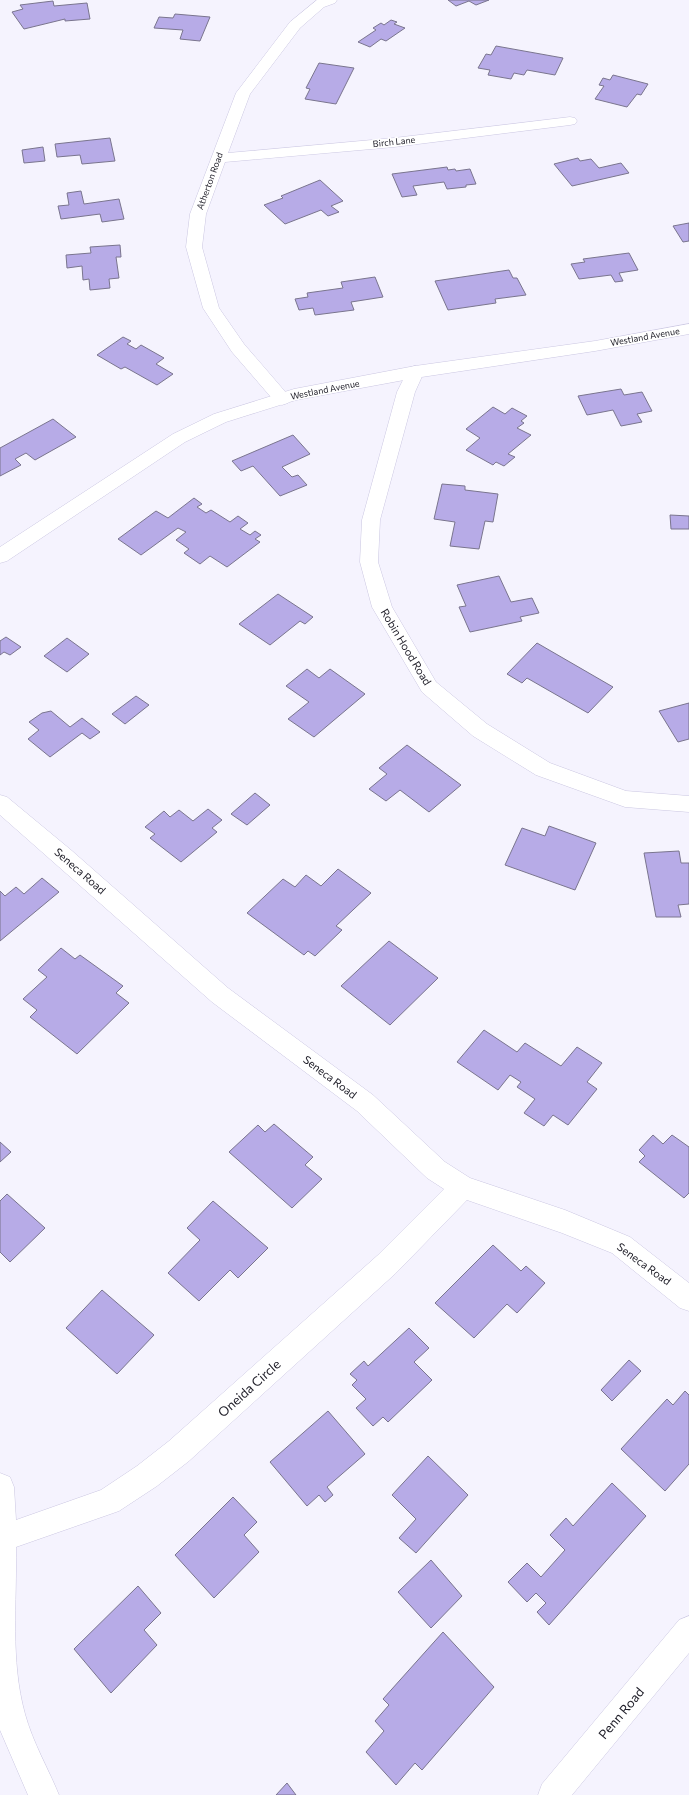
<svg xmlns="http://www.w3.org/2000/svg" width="689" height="1795" viewBox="0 0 689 1795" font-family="Commissioner,sans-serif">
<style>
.building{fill:#b7abe7;stroke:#7a758e}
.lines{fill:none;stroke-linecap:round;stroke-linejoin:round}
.minor-casing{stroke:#cbc7e2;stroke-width:1}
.tertiary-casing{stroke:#cbc7e2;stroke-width:1}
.minor{fill:#fff;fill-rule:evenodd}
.tertiary{fill:#fff;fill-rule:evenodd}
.labels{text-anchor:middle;stroke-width:3;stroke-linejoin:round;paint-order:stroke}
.far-street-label{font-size:9px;fill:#22212b;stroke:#fff}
.street-label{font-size:11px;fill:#22212b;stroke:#fff}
.near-street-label{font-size:13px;fill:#22212b;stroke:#fff}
</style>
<rect width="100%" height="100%" fill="#f5f3fe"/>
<!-- building -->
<g class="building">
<path d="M448,0h41l-13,5 -7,-4 -13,5z"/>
<path d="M53,1l1,5 33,-3 3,16 -25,2v-2l-41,10 -12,-17 11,-3 -3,-4z"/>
<path d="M175,14l35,3 -10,24 -20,-2 3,-9 -29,-2 5,-11 14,1z"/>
<path d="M391,20l6,2 -3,2 11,4 -19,13 -5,-2 -11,8 -12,-5 18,-12 -3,-2 8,-5 3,2z"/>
<path d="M496,46l67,12 -8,17 -28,-5 -3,5 -10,-2 -3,6 -23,-4 2,-5 -12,-2 8,-14 5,1z"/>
<path d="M319,63l35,5 -18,36 -31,-5 5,-10 -4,-1z"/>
<path d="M613,75l35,9 -7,11 -4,-1 -10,13 -32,-8 9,-13 -5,-1 4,-7 7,2z"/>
<path d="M110,138l5,23 -33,3 -2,-9 -23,2 -2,-13z"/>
<path d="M43,147l2,14 -21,2 -2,-13z"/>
<path d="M578,158l2,3 11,-2 8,9 22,-5 8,10 -57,13 -18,-22z"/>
<path d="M447,167l1,3 7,-1 1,2 14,-2 6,15 -10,1v2l-19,2 -3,-7 -31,4 4,9 -15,2 -10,-23z"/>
<path d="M320,180l23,21 -12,5 8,6 -11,4 -7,-6 -36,14 -21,-19 19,-7 -2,-2z"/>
<path d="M81,191l3,13 35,-5 5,20 -22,3 -2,-8 -39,5 -3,-13 11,-1 -2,-12z"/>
<path d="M689,223v18l-6,1 -10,-16z"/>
<path d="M120,245l1,12h-5l3,21 -10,1 1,9 -20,2 -1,-11 -6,1 -1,-14 -15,2 -1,-13 25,-2 -1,-6z"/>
<path d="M629,253l9,17 -19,3 4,8 -8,1 -4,-7 -32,4 -8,-15 14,-2 -2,-3z"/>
<path d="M509,270l4,8h4l9,17 -31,4 1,4 -48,7 -13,-29z"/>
<path d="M375,277l8,20 -32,5 3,8 -39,5 -2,-7 -14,2 -4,-11 13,-2 -1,-4 36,-5 -2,-6z"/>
<path d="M123,337l8,4 -4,3 9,5 5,-4 23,13 -8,6 17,10 -16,11 -32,-18 -4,2 -24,-14z"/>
<path d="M621,389l3,6 18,-3 10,19 -15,3 5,8 -21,4 -8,-16 -26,5 -9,-19z"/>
<path d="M493,407l12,7 7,-6 15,8 -6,5 3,2 -7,5 14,7 -23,19 7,3 -11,9 -8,-4 -3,3 -27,-15 14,-12 -14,-9z"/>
<path d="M53,419l23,18 -41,23 -9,-7 -11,6 6,6 -21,11v-28z"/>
<path d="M293,435l17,19 -28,13 10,10 6,-2 9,10 -27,11 -27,-30 -12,5 -9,-10z"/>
<path d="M442,484l23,2v4l33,4 -5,28 -8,-1 -6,28 -29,-3 5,-24 -21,-3z"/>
<path d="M194,498l8,6 -5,3 9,6 5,-3 19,12 8,-6 10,7 -8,6 10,6 5,-4 6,4 -6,4 5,3 -33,25 -17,-11 -10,8 -16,-11 5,-4 -13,-9 10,-8 -8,-4 -37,27 -23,-16 38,-28 12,7z"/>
<path d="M670,515l19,1v13h-18z"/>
<path d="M499,576l12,26 21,-4 7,15 -19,4 2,4 -52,11 -11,-25 7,-1 -9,-21z"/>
<path d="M278,594l35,23 -8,7 -5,-3 -30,24 -31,-21z"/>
<path d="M6,637l15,10 -11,8 -6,-3 -4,3v-14z"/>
<path d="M67,638l22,16 -22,18 -23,-16z"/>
<path d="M537,643l76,44 -25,26 -61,-35 -5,5 -15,-9z"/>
<path d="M307,669l12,9 11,-9 35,25 -51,43 -26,-18 21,-17 -23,-16z"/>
<path d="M136,696l13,9 -24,19 -13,-10z"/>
<path d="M689,703v36l-11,3 -19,-31z"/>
<path d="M51,711l19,16 12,-9 18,14 -10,7 -8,-6 -32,24 -22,-18 11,-9 -10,-8 13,-9z"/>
<path d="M407,745l54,40 -32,27 -29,-22 -14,11 -17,-12 18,-15 -8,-6z"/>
<path d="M255,793l15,12 -23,20 -16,-11z"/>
<path d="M208,809l14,11 -10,8 5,4 -36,30 -31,-24 5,-4 -10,-7 19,-16 6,6 9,-7 14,11z"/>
<path d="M549,826l47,17 -21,47 -70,-25 17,-37 23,8z"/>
<path d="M679,851l2,12h8v41l-11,1 3,12h-25l-12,-64z"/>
<path d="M338,869l33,24 -35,33 6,4 -27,26 -7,-5 -4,4 -57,-42 36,-34 12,8 11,-12 15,11z"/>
<path d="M42,878l17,14 -59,49v-50l5,5 11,-9 8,7z"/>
<path d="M389,941l49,37 -48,47 -49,-39z"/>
<path d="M61,948l14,11 5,-4 43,31 -7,7 13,10 -52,51 -47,-37 7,-7 -14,-11 24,-22 -9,-7z"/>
<path d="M484,1030l33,22 8,-9 36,23 16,-19 25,16 -15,19 10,7 -29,36 -15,-10 -9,11 -20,-13 11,-14 -18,-12 4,-5 -11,-7 -12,15 -41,-28z"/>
<path d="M274,1124l39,33 -8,8 17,14 -30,29 -63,-56 29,-27 7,7z"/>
<path d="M653,1135l10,9 9,-9 17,12v46l-5,5 -45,-36 6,-6 -6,-6z"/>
<path d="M0,1142l11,10 -11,10z"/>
<path d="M7,1194l38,34 -35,34 -10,-10v-51z"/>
<path d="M213,1201l55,47 -30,30 -8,-8 -31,31 -31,-28 32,-33 -13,-12z"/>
<path d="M493,1245l28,26 5,-5 19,17 -28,30 -10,-9 -33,34 -39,-35z"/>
<path d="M102,1290l52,45 -37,39 -51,-46z"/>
<path d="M409,1328l20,20 -15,14 18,18 -44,42 -5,-5 -10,9 -17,-18 10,-9 -14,-14 5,-5 -7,-6 14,-13 4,5z"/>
<path d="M629,1360l12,11 -29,30 -11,-11z"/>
<path d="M685,1391l4,4v69l-24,27 -44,-42 46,-50 6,6z"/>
<path d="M328,1411l37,43 -38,33 6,8 -8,7 -6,-7 -12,11 -37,-44z"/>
<path d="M428,1456l40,39 -52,58 -17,-15 17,-19 -24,-24z"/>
<path d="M612,1483l34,33 -97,109 -12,-13 9,-9 -10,-10 -9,9 -19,-20 19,-19 14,14 24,-27 -15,-15 16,-17 7,8z"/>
<path d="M233,1497l24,25 -13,13 15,17 -45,46 -39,-43z"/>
<path d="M431,1560l31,36 -31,32 -33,-36z"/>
<path d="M138,1586l23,27 -17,17 13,15 -46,48 -37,-44z"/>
<path d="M443,1632l51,55 -72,83 -7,-7 -19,22 -30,-33 18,-21 -9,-10 14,-16 -6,-6z"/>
<path d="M287,1783l9,12h-20z"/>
</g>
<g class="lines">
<!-- minor casing -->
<g class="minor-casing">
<g id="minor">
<path d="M317,0h20l-2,3 -11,4 -24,21 -50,66 -22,59 166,-15 176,-21 5,1 2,3 -2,3 -5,1 -176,22 -169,15 -19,52 -4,33 17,61 25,36 44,51 3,4 -3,4 -6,2 -6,-2 -44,-51 -29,-44 -17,-61 4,-33 46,-121 54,-71z"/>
<path d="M415,366l6,2 3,4 -9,20 -35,128 -2,42 14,45 44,75 51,42 63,39 76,28 63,5v16l-64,-5 -89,-32 -63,-39 -51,-44 -50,-85 -12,-45 2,-42 35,-128 12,-24z"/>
<path d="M0,795l7,2 64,53 157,138 145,107 72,67 25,16 95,32 65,27 59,46v28l-9,-3 -68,-55 -50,-20 -95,-33 -71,73 -207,188 -32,25 -38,25 -103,36c1,56 -6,113 9,167 8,29 23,54 34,81h-31l-28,-65v-257l10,4 4,10 2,33 85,-30 36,-24 32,-25 209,-186 66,-66 -17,-11 -70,-67 -145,-109 -212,-187z"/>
<path d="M689,1616v37l-117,142h-34l4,-11 137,-164z"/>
</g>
</g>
<!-- tertiary casing -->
<g class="tertiary-casing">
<path id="tertiary" d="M689,324v10l-94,17 -180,27 -119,22 -70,22 -41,20 -178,119 -7,2v-16l173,-113 41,-20 80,-25 121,-23 180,-25z"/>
</g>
<!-- minor -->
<use href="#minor" class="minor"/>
<!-- tertiary -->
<use href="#tertiary" class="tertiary"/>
</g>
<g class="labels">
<!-- far-street labels -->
<g class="far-street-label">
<text transform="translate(394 142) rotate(-6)" y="3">Birch Lane</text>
<text transform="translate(210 181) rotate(-70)" y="3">Atherton Road</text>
<text transform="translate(645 337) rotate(-10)" y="3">Westland Avenue</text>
<text transform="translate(325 390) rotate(-11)" y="3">Westland Avenue</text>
</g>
<!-- street labels -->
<g class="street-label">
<text transform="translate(406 647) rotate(59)" y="4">Robin Hood Road</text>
<text transform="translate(80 871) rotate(41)" y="4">Seneca Road</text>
<text transform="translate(330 1077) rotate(37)" y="4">Seneca Road</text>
<text transform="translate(644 1264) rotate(36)" y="4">Seneca Road</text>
</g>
<!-- near-street labels -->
<g class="near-street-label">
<text transform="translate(249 1388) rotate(-42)" y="5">Oneida Circle</text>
<text transform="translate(621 1713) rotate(-50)" y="5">Penn Road</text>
</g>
</g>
</svg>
